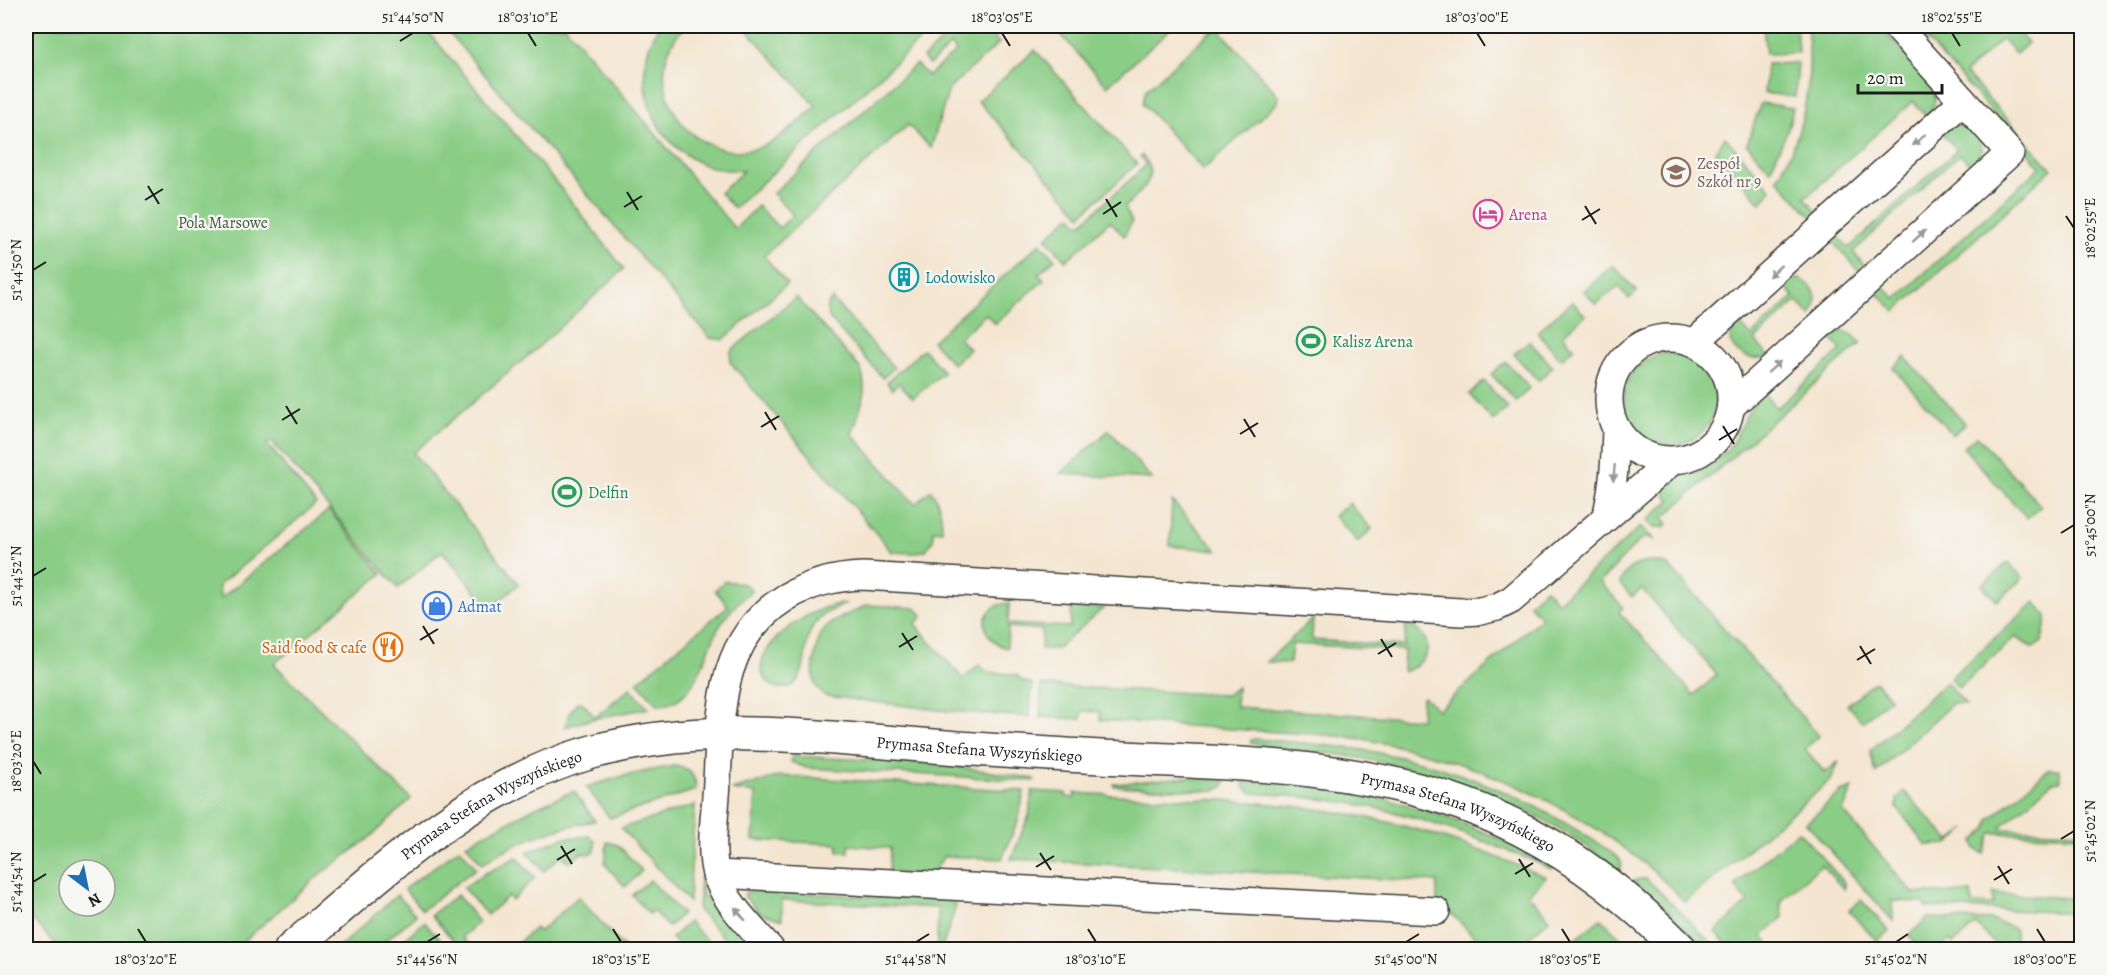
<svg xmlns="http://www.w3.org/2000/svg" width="2107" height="975" viewBox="0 0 2107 975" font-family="Alegreya,serif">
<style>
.green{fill:#8acd86;stroke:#537451;stroke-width:1.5;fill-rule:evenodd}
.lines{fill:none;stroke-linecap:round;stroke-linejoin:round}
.minor-casing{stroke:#3c3a37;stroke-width:30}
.tertiary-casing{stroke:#3c3a37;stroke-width:36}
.minor{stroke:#fff;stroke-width:27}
.tertiary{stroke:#fff;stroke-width:33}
.oneway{fill:#999}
.ticks{fill:none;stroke:#1c1c1c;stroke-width:2}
.labels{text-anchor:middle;stroke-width:4.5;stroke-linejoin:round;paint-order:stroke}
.education-label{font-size:16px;fill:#785e54;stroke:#f6f6f2;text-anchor:start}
.hotel-label{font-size:16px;fill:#b23c85;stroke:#f6f6f2;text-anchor:start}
.park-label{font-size:16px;fill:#425a41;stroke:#f6f6f2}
.culture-label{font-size:16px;fill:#0d838f;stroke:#f6f6f2;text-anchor:start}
.leisure-label{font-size:16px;fill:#27864d;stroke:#f6f6f2;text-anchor:start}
.shop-label{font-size:16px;fill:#366cbe;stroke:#f6f6f2;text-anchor:start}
.food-label{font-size:16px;fill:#c56008;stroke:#f6f6f2;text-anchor:end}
.street-label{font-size:16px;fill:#1c1c1c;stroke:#f6f6f2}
.neatline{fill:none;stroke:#1c1c1c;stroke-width:2}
.ticks-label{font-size:15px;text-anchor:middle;fill:#1c1c1c}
</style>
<rect width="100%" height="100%" fill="#f6f6f2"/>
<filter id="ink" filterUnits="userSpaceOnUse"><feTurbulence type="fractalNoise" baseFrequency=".0167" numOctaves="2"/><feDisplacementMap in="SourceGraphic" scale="12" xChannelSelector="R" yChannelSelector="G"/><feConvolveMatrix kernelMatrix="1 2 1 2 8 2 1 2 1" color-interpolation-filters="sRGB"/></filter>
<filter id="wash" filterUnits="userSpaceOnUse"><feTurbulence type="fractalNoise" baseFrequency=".008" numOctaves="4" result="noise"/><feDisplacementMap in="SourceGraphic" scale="24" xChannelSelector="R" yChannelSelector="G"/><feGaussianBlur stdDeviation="1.35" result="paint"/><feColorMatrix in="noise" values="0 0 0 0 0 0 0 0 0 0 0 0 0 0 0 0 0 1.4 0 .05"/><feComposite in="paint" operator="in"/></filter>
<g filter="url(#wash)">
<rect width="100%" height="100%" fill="#f4e5d0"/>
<!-- green -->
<g class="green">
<path d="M26,26h397l139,164 62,79 -89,81 -122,103 106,131 -29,25 -48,-58 -44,37 -127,-147 -4,3 49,60 -97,81 1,14 109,-89 53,64 -108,90 137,135 -43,40 -50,37 -83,73h-175l-34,-36zM69,870h36v36h-36z"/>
<path d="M443,26h122l170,203 23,-23 21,22 14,-13 -20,-22 143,-129 12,12 28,-25 -5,-6 -22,20 -6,-7 35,-32h25l16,17 -50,46 -18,59 -23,-23 -144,131 23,28 -64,56 -13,-2z"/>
<path d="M659,26h26c-53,53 5,145 76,121 21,-8 39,-26 55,-41l-73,-80h193l-202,182 -14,-15 23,-22c-10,-1 -21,0 -32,-4 -59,-19 -85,-88 -52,-141z"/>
<path d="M1053,26h121l-67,60z"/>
<path d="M1763,26h33l2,27 -32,1z"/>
<path d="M1807,26h71c13,13 54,53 57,69 1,8 -3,15 -8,21l-14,-15 -108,97 14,16 -5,5 -37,-40c28,-45 37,-102 30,-153z"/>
<path d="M1914,26h22l15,16 38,-16h23l16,17 -12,11 -14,-15 -37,34 57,62 -5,4z"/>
<path d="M1219,29l59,66 -1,8 -74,67 -60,-66 2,-13 63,-57z"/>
<path d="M1035,50l102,114 -56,51 -103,-114z"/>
<path d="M1798,63l-3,34 -31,-4 3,-29z"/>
<path d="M1761,103l32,5 -5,21 -18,41 -23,-26z"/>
<path d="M1953,125c25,-1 39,25 21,43l-14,-14 -107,98 14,16 -8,3 -29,-32 4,-7 15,16 108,-98 -15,-17z"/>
<path d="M1725,137l46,52 -10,14 -46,-51z"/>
<path d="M2025,140l27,29 -157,143 -18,-20 4,-8 15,15 144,-132 -19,-23z"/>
<path d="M1142,155c19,23 -1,36 -17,52l7,15 -8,14 -14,-15 -44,40 -20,-23 25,-23 6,8h5l62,-56 1,-4 -5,-6z"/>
<path d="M1040,243l15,16 -17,15 6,6 -49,44 -9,-10 -27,24 10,11 -16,15 -21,-23z"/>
<path d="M1613,265l24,27 -8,7 -11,-13 -22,18 -12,-13z"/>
<path d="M1795,278c20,4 26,21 16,38l-14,-15 -42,39 13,16c-15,6 -31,1 -38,-15l1,-14 6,-6 14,15 43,-39 -14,-16 3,-2z"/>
<path d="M796,297l64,71c10,23 -1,43 -8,66l63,70 16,-14c9,13 11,25 11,41l-9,-1v10l-7,10 -12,3 -22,-1 -162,-190 1,-11z"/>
<path d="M832,299l62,69 -11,10 -53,-59c-4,-9 -5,-13 2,-20z"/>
<path d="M1572,301l13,14 -22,20 11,13 -13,11 -24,-27z"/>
<path d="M1845,331l8,4 8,8 -198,175 5,6 -5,3h-10l-6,-6 23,-21 -12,-14c20,-14 44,-14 63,-30 13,-11 17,-26 25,-40 5,-9 11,-16 17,-23l14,15 64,-58 -12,-14 6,-4z"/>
<path d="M1529,341l24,26 -15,14 -24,-27z"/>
<path d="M923,349l21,23 -31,26 -14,-15 -7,6 -5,-7z"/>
<circle cx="1670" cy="399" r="46"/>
<path d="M1905,357l60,66 -12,12 -60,-67z"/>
<path d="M1506,362l24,26 -14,13 -25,-27z"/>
<path d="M1484,381l24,27 -15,13 -24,-27z"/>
<path d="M1109,430l43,49 -92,-5z"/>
<path d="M1977,436l64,70 -14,12 -64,-71z"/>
<path d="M1172,501l45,49 -47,-4z"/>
<path d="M1349,503l23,26 -14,13 -24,-26z"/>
<path d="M1641,526l14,15 -6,-4 -9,3 -40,42 23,25 -4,5 75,83 23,-20 -75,-86 -10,8 -12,-13c6,-22 32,-27 50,-17l149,169 -14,13 20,24 14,-12 -8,19 -146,122c-81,-87 -207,-143 -323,-163 -28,-5 -58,-5 -86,-7 -59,-4 -117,-8 -176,-12v-8l-18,-1 -1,8 -41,-2 1,-32 186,10 10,-8 -1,20 185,12 1,-21 3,-1 13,13 103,-92 -12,-14 16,-16 13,14z"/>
<path d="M2008,562l15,16 -26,23 -15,-16z"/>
<path d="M725,581l19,3 8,6c-13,11 -26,24 -34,39 -15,29 -22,75 -60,76l-21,-23 91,-76 -13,-16z"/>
<path d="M2035,602l12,14 -5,26 -9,6 -18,-11 -56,51 -9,-10z"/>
<path d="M1009,603l-1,21 62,3 2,-21 32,2 -48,41h-15l1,-19 -34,-3 -1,21c-30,-9 -29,-43 2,-45z"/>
<path d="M845,604c-13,6 -26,11 -33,24 -11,18 -1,53 -26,60 -6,1 -12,0 -17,-5 -33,-30 49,-82 76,-79z"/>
<path d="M867,605l48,3 8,8 -8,8 48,55 16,-14 8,7 30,3 4,5 11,4 -2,33 -83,-6 -122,-15c-3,-3 -7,-6 -9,-10 -6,-12 0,-50 10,-59 10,-9 28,-15 41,-22z"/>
<path d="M1313,619l-1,21 92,6 2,-21c31,10 26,38 -3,47l1,-22 -112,-6 -2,19 -24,-1z"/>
<path d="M1875,681l15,17 -28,24 -15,-17z"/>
<path d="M1946,682l20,23 -13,-2 -77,70 -6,-22z"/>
<path d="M630,688l19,20 -57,11 -27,8 3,-12 9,-13 6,1 12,14z"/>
<path d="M1255,739c38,3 76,6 114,12 91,15 174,53 249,106 3,4 5,9 2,14 -75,-61 -166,-97 -261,-113 -36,-7 -73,-7 -109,-15l1,-3z"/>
<path d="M792,756l151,8 92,15v2l-228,-13 -16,-6z"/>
<path d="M673,766c15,0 23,9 23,24l-86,28 -24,-31 37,-11z"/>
<path d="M2049,769h11v12l-8,1 -51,45 2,2 78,3v4l-90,-3 -7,21 -8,-5 -3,-7 14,-13 2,-9z"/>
<path d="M780,776l244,15 -5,27 -17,41 -58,-3 -13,20 -42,-3 1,-25 -41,-3v7h-11v-8l-85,-4 3,-47 -24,-3z"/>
<path d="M1185,777l41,3 -3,7 -8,4 -101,-5v-2z"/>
<path d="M1243,781c115,2 211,31 311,85l-2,3c-49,-21 -99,-41 -151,-55 -48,-13 -99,-18 -149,-21l-8,-6z"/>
<path d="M1853,788l-10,23 70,82h58l1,11 21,1v-12l88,6v14l-156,-6 -1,-5 -32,-1 1,20 -87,-98 35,-31z"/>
<path d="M574,791l21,30c-39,6 -81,21 -113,43l-16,-20 72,-38z"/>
<path d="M1032,791l34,2v4l9,1v-5c99,6 201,5 299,26 59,12 117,35 172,58l-18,17 22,25 -22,19 10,11h-52l-37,-38 -12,-5v-24l-426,-23 18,-43z"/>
<path d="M1904,791l46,50 16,-12 -17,15 -23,1 -29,-37v-9z"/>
<path d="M695,805l-6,96v1l-68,-74z"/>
<path d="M1798,831l46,51v7l-23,-24 -37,33 -3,5 2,14 -21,19 11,13h-42l-16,-17 33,-30 -12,-14v-4z"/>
<path d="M590,836l5,4v12l-6,2 -8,-1 -11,10 -8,-8 -18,16 -17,-19 36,-14z"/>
<path d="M607,842l11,3 24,26 -17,16 -20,-23z"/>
<path d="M460,848l16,20 -54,42 -18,-21z"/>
<path d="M517,857l18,21 -23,22 -4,-4 -21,19 -24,-27 21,-14z"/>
<path d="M700,877l3,18 5,7 43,47h-17l-36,-39z"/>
<path d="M1640,879h6l10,9 61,61h-12l-48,-49 -24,-19z"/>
<path d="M650,880l32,34 -14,13 -15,-16 -4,3 -17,-19z"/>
<path d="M759,891l192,9 5,6 -14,42 -15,1 10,-3 1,-38 -156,-8v20l-22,-7 -16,-17 2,-4z"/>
<path d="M397,895l19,20 -40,34h-39z"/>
<path d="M457,895l22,27 -17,15 11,12h-12l-30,-34z"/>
<path d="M578,897l47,52h-114l24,-21 4,4z"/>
<path d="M1861,900l28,31 -12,10 -28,-31z"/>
<path d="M1927,918l65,2 24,9 -2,20h-15l-23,-25 -23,20 -3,-4 -11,9h-19l-11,-13z"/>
<path d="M1601,919l31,29 -2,2 -52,-1 -7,-7z"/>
<path d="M424,922l25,27h-56z"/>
<path d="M689,922l26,27h-33l-11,-11z"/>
</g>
</g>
<g filter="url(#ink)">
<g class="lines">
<!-- minor casing -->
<g class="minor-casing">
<g id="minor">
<circle cx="1670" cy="399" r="61"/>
<path d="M1695,342l268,-241"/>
<path d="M1731,406l279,-253 -114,-127"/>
<path d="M1606,517c8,-30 9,-58 10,-88"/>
<path d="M716,874l720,37"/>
<path d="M771,950c-20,-23 -43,-44 -54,-73 -9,-25 -1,-68 0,-96 4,-70 1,-141 68,-183 25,-15 49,-21 78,-22l598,36 19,-1 17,-4 14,-7 161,-139"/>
</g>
</g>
<!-- tertiary casing -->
<g class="tertiary-casing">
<g id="tertiary">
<path id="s1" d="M291,950c92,-79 182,-165 301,-198 99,-27 193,-18 293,-10 56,5 111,9 166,12 137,10 282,3 412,50 84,30 155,82 218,146"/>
</g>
</g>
<!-- minor -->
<use href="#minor" class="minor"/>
<!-- tertiary -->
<use href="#tertiary" class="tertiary"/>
</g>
<!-- one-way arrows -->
<defs><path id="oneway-solid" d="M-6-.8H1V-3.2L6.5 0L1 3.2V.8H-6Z" transform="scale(1.5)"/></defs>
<g class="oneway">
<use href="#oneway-solid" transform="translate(1919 140) rotate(138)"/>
<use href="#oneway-solid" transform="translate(1919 236) rotate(-42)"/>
<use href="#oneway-solid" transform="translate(1775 271) rotate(138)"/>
<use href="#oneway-solid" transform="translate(1774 367) rotate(-42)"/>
<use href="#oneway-solid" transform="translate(1614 473) rotate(95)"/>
<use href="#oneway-solid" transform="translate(740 914) rotate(-130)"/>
</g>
</g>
<!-- ticks -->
<path class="ticks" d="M528,33l8,13M1002,33l8,13M1477,33l8,13M1952,33l8,13M400,41l13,-8M148,186l11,18M627,192l11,18M1106,199l11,18M145,200l18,-11M1585,206l11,18M624,207l18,-11M1103,214l18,-12M2066,216l8,12M1582,220l18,-11M33,270l13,-8M286,406l11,18M765,412l11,18M1244,419l11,18M282,420l18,-11M1723,426l11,18M761,427l18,-11M1240,434l18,-11M1719,440l18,-11M2061,533l13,-8M33,576l13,-8M423,626l11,18M902,633l11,17M1381,639l11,18M420,640l18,-11M1860,646l11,18M899,647l18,-11M1378,654l18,-11M1857,660l18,-11M33,761l8,13M2061,839l13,-8M561,846l11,18M1040,853l11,17M1519,859l11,18M557,860l18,-11M1998,866l11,18M1036,867l18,-11M1515,874l18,-11M1994,880l18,-11M33,882l13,-8M138,929l8,13M613,929l8,13M1088,929l8,13M1562,929l8,13M2037,929l8,13M427,942l13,-8M916,942l13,-8M1406,942l13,-8M1896,942l12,-8"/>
<!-- icons -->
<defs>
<g id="school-ring" transform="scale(1.5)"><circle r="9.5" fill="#f6f6f2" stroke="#8d6e63" stroke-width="1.5"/><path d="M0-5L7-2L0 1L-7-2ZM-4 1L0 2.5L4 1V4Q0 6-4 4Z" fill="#8d6e63"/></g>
<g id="hotel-ring" transform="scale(1.5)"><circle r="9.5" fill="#f6f6f2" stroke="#d1479c" stroke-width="1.5"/><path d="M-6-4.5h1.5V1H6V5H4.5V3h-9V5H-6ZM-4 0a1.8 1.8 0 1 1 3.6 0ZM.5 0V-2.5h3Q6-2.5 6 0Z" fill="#d1479c"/></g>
<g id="building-ring" transform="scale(1.5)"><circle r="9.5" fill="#f6f6f2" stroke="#0f9aa8" stroke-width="1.5"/><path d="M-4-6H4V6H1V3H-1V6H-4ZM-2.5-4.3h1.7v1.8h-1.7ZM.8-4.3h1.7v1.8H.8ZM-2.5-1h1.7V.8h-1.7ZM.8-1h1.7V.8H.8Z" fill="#0f9aa8"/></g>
<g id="stadium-ring" transform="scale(1.5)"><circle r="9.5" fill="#f6f6f2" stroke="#2e9e5b" stroke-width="1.5"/><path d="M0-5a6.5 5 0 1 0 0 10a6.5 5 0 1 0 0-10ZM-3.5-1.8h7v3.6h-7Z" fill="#2e9e5b"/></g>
<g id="shop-ring" transform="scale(1.5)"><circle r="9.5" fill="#f6f6f2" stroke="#3f7fe0" stroke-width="1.5"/><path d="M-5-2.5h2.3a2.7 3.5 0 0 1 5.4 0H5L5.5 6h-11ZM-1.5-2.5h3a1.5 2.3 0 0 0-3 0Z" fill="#3f7fe0"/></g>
<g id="restaurant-ring" transform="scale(1.5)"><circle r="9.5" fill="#f6f6f2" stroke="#e8710a" stroke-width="1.5"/><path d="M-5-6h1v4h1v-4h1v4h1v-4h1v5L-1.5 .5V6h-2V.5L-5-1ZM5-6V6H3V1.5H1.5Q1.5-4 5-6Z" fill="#e8710a"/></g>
</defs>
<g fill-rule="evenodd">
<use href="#school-ring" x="1676" y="172"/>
<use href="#hotel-ring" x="1488" y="214"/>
<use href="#building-ring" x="904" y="277"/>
<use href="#stadium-ring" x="1311" y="341"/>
<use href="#stadium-ring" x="567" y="492"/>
<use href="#shop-ring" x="437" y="606"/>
<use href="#restaurant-ring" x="388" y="647"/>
</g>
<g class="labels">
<!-- education labels -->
<g class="education-label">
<text x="1697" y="169">Zespół<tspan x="1697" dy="18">Szkół nr 9</tspan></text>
</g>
<!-- hotel labels -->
<g class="hotel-label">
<text x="1509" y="220">Arena</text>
</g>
<!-- park labels -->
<g class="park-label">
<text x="223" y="228">Pola Marsowe</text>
</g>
<!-- culture labels -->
<g class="culture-label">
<text x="925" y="283">Lodowisko</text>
</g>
<!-- leisure labels -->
<g class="leisure-label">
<text x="1332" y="347">Kalisz Arena</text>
<text x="588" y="498">Delfin</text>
</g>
<!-- shop labels -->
<g class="shop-label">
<text x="458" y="612">Admat</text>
</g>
<!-- food labels -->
<g class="food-label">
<text x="367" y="653">Said food &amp; cafe</text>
</g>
<!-- street labels -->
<g class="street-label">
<text dy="6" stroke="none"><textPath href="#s1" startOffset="753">Prymasa Stefana Wyszyńskiego</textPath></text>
<text dy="6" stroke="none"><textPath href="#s1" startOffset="249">Prymasa Stefana Wyszyńskiego</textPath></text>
<text dy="6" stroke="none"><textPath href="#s1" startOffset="1239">Prymasa Stefana Wyszyńskiego</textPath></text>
</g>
</g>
<!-- margin -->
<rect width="2107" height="975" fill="none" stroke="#f6f6f2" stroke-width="66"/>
<!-- north arrow -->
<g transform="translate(87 888) rotate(148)"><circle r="28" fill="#f6f6f2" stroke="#9f9f9c" stroke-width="1.5"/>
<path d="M0-4.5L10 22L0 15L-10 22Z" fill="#1f6fb2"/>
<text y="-9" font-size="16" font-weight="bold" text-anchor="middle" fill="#1c1c1c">N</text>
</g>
<!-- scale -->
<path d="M1858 84v9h84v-9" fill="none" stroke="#1c1c1c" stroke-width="3"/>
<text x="1867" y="84" font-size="18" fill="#1c1c1c" stroke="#f6f6f2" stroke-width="4.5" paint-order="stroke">20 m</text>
<rect x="33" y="33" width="2041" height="909" class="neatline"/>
<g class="ticks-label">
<text x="413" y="22">51°44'50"N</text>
<text x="528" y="22">18°03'10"E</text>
<text x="1002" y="22">18°03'05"E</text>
<text x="1477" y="22">18°03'00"E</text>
<text x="1952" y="22">18°02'55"E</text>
<text transform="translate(2090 228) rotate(-90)" y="5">18°02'55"E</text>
<text transform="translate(16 270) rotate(-90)" y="5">51°44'50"N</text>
<text transform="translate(2090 525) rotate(-90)" y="5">51°45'00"N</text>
<text transform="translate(16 576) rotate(-90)" y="5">51°44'52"N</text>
<text transform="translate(16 761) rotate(-90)" y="5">18°03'20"E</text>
<text transform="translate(2090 831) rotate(-90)" y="5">51°45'02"N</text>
<text transform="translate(16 882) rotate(-90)" y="5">51°44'54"N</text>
<text x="146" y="964">18°03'20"E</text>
<text x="427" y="964">51°44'56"N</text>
<text x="621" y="964">18°03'15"E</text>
<text x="916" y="964">51°44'58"N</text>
<text x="1096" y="964">18°03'10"E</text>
<text x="1406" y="964">51°45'00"N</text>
<text x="1570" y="964">18°03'05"E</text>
<text x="1896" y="964">51°45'02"N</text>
<text x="2045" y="964">18°03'00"E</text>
</g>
</svg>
